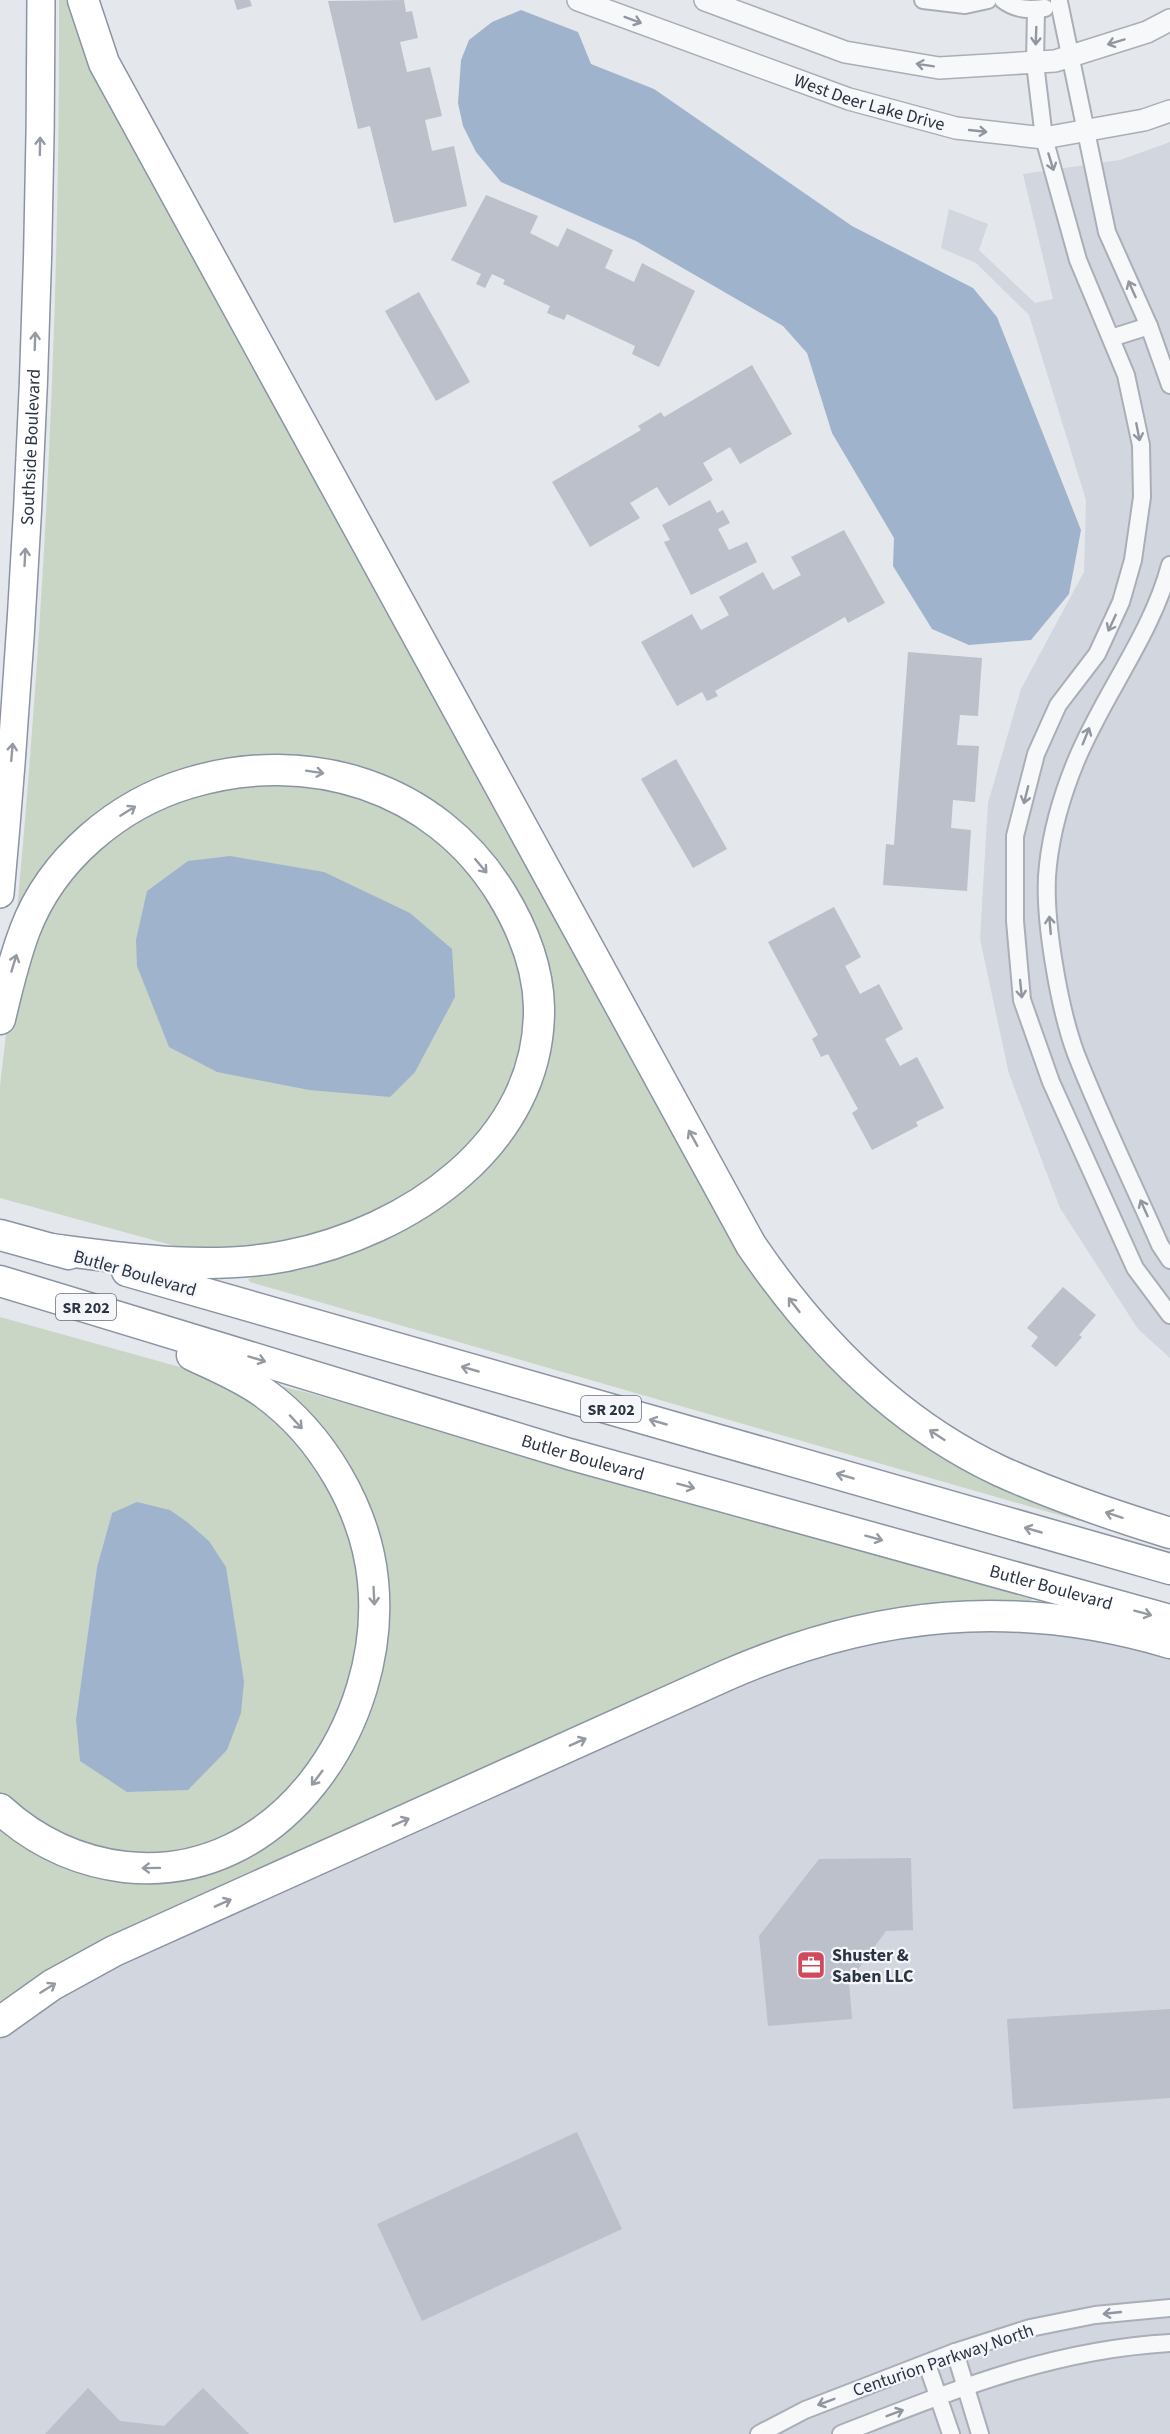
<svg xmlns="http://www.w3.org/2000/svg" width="1170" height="2434" viewBox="0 0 1170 2434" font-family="'Source Sans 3',sans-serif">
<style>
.built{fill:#d2d6de}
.green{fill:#c9d6c5;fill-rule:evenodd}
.water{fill:#9fb4cc}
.building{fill:#bbc0ca}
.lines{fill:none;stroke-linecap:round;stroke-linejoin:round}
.minor-casing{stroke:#a9aeb7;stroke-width:20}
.tertiary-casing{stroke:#a9aeb7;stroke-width:24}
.trunk-casing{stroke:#8b94a3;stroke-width:30}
.motorway-casing{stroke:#8b94a3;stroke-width:33}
.minor{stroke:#f7f8fa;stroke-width:16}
.tertiary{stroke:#f7f8fa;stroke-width:21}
.trunk{stroke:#fff;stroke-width:27}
.motorway{stroke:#fff;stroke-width:30}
.oneway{stroke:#9196a0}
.oneway2{stroke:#959aa2}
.labels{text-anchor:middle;stroke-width:4.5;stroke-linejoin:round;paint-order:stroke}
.shield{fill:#f4f6f9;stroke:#676e7b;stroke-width:1.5}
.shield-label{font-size:16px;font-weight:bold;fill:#2b3445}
.street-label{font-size:18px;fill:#2b3445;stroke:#f4f6f9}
.poi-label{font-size:18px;font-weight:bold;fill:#2b3445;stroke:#f4f6f9;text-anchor:start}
</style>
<rect width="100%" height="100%" fill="#e4e7ec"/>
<!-- built -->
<g class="built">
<path d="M1170,142v1216l-32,-29 -78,-121 -51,-134 -29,-135 8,-136 33,-114 63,-117 2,-72 -57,-185 -53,-52 -35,-15 8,-39 39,15 -9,26 56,53 18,-4 -30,-125 97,-14z"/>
<path d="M1008,1623l162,30v781h-1170v-398l44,-36 108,-56 597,-270 98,-34z"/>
</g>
<!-- green -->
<g class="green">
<path d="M59,0h7l16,46 110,203 621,1090 268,176 -1,6 -830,-239 -2,-3 71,-24 189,-129 30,-168 -135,-165 -213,-21 -173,139c28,-303 43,-607 42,-911z"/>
<path d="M240,778l88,4 79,33 71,63 44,85 5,53 -13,67 -46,66 -46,38 -96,48 -107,16 -44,-5 -175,-48v-112l7,-60 8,-39 44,-101 70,-69z"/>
<path d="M0,1317l212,59 29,13 56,49 44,73 14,39 9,53 -12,83 -42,81 -40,44 -71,40 -71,7 -60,-16 -68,-46zM170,1510l39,31 26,91 9,49 -168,38 21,-152 15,-54z"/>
<path d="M276,1385l29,7 727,207 -4,5 -136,10 -892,398v-192l37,26 187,16 3,4c112,-48 167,-164 159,-282z"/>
</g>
<!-- water -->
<g class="water">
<path d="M521,10l57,22 13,32 63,25 198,137 121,62 24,29 84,213 -12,64 -38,46 -62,5 -37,-16 -39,-63 1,-28 -62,-105 -25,-80 -24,-27 -147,-85 -135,-59 -25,-30 -13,-26 -5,-23 3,-43 8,-20 23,-18z"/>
<path d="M230,856l94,16 86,41 42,36 3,48 -40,75 -25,25 -81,-7 -92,-18 -48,-25 -32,-81 -1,-26 11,-49 41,-30z"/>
<path d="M137,1502l33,8 17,12 22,19 17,26 18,114 -3,32 -14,37 -39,40 -61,2 -47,-31 -4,-42 21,-152 15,-54z"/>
</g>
<!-- building -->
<g class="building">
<path d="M234,0h16l2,6 -15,4z"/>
<path d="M404,0l2,12 6,-1 6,27 -18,4 7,30 23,-5 12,49 -17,4 7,31 22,-5 13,60 -73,17 -24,-97 -12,3 -30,-128z"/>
<path d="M486,195l52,21 -8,17 28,14 9,-19 46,22 -8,18 29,14 8,-19 53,28 -36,76 -27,-13 3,-8 -68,-32 -3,6 -17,-7 3,-7 -47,-22 2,-4 -13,-6 -7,14 -9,-4 5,-10 -30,-14z"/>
<path d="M419,292l51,90 -34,19 -51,-90z"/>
<path d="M752,365l40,69 -52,30 -10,-17 -27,16 10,17 -44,26 -12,-19 -27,16 10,15 -50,29 -38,-65 89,-52 -3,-4 23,-14 3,5z"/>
<path d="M710,500l7,13 6,-3 7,13 -12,6 11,21 18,-8 10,20 -66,33 -27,-53 6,-2 -8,-15z"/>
<path d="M844,530l41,73 -37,20 -3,-6 -130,74 3,5 -11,5 -5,-9 -25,14 -36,-64 51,-28 9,16 28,-15 -10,-18 44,-25 10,18 28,-15 -10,-18z"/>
<path d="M908,652l74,6 -4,58 -18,-1 -3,30 22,1 -4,56 -22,-2 -2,28 20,2 -4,61 -84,-6 3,-41 8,1z"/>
<path d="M676,759l51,90 -34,19 -52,-89z"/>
<path d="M834,907l27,50 -16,9 15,28 19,-10 24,45 -18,10 15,27 17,-9 27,51 -28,14 2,4 -46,24 -20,-37 6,-4 -30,-55 -7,3 -9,-18 6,-4 -50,-93z"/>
<path d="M1063,1287l33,28 -17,20 3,2 -26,30 -25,-21 7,-9 -11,-9z"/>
<path d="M911,1858l2,72 -27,1 -37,51 3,37 -84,7 -9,-90 60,-77z"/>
<path d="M1170,2009v89l-157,11 -6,-90z"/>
<path d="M577,2132l45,97 -200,92 -45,-97z"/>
<path d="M88,2388l32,33 44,5 39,-38 46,46h-204z"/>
</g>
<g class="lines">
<!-- minor casing -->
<g class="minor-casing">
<g id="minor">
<path d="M923,0l42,5 23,-5"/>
<path d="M1003,0c13,10 26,10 42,8"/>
<path d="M1059,2l48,230 42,94 21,59"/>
<path d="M1036,9l-1,54 9,75 34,122 48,115 15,70 1,52 -9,63 -12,42 -24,52 -39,51 -22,49 -21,82v85l7,79 29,82 84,186 35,47"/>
<path d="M1111,338l38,-12"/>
<path d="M1170,565c-19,71 -66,128 -94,196 -14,34 -24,68 -28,104 -6,48 11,143 28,189 25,64 56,127 84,191l10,15"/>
<path d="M955,2352l25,82"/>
<path d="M927,2364l24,70"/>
<path d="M759,2434l46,-24 150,-58 75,-24 65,-13 75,-7"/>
<path d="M841,2434c111,-43 208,-84 329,-91"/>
</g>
</g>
<!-- tertiary casing -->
<g class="tertiary-casing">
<g id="tertiary">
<path id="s1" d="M578,0l271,99 107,29 88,10 100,-18 26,-9"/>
<path d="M705,0l140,52 94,16 116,-7 92,-29 23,-12"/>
</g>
</g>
<!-- trunk casing -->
<g class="trunk-casing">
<g id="trunk">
<path id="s2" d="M0,894c27,-297 41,-596 41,-894"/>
</g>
</g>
<!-- motorway casing -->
<g class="motorway-casing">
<g id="motorway">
<path d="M83,0l21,63 647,1182c64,94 144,177 249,226 55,25 112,44 170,62"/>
<path d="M0,1019c7,-30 14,-60 25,-89 27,-71 93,-126 164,-147 119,-36 246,3 312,110 21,34 37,73 38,114 2,137 -131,225 -253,249 -77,15 -158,3 -235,-7"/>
<path d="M0,1235l69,19"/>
<path d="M127,1271l1043,298"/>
<path id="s3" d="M0,1281l569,173 601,166"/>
<path d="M0,1809c36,33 76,52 125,58 155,17 262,-145 248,-286 -7,-72 -51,-146 -109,-188 -22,-16 -47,-26 -72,-38"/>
<path d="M0,2022l52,-37 62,-34 613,-276c147,-64 288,-78 443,-32"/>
</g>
</g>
<!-- minor -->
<use href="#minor" class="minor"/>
<!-- tertiary -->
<use href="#tertiary" class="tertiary"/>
<!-- trunk -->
<use href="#trunk" class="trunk"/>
<!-- motorway -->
<use href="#motorway" class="motorway"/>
</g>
<!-- one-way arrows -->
<defs><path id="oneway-shaft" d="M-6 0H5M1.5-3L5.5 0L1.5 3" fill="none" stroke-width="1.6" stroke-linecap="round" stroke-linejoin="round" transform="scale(1.5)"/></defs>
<g class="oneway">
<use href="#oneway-shaft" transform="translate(633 20) rotate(20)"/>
<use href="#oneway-shaft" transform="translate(1036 36) rotate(92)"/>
<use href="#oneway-shaft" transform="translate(1116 42) rotate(163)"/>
<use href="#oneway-shaft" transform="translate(925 65) rotate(-171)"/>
<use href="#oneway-shaft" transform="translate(978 131) rotate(6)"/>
<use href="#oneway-shaft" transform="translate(1051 162) rotate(73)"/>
<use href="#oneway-shaft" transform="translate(1132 289) rotate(-114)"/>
<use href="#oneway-shaft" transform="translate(1138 432) rotate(79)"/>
<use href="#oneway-shaft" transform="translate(1112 623) rotate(115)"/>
<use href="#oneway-shaft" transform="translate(1086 736) rotate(-68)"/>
<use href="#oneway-shaft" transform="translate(1026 795) rotate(104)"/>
<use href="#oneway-shaft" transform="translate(1050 925) rotate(-95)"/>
<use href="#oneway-shaft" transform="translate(1021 989) rotate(84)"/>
<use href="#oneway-shaft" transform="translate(1144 1208) rotate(-114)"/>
<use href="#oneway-shaft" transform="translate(1112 2313) rotate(174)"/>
<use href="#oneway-shaft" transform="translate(826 2402) rotate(159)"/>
<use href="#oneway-shaft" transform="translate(895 2413) rotate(-21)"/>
</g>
<g class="oneway2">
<use href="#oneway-shaft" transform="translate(40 146) rotate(-89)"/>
<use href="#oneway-shaft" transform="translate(35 341) rotate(-88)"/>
<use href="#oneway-shaft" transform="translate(25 557) rotate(-87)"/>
<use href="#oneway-shaft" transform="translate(12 752) rotate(-85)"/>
<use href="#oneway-shaft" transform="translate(315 772) rotate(9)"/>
<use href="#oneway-shaft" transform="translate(128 811) rotate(-32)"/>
<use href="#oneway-shaft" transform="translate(481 866) rotate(50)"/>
<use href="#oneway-shaft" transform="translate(14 963) rotate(-73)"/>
<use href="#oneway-shaft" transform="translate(693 1138) rotate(-119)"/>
<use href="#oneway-shaft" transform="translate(794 1305) rotate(-128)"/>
<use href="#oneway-shaft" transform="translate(257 1359) rotate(17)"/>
<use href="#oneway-shaft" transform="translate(470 1369) rotate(-164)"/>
<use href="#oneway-shaft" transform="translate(296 1422) rotate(47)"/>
<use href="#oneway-shaft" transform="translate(658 1422) rotate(-164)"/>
<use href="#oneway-shaft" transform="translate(937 1435) rotate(-147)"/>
<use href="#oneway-shaft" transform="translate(845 1476) rotate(-164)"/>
<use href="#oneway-shaft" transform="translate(686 1486) rotate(15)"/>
<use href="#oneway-shaft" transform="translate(1114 1515) rotate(-162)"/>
<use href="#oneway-shaft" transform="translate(1033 1530) rotate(-164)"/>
<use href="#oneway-shaft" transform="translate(874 1538) rotate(15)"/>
<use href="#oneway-shaft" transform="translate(374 1596) rotate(87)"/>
<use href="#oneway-shaft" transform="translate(1143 1613) rotate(15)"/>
<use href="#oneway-shaft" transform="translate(578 1742) rotate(-24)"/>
<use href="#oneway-shaft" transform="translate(317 1778) rotate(127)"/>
<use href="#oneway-shaft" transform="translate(401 1822) rotate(-24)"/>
<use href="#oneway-shaft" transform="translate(151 1868) rotate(179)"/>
<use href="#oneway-shaft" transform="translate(223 1903) rotate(-24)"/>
<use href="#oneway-shaft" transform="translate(48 1988) rotate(-32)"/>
</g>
<!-- icons -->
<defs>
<g id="office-square" transform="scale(1.5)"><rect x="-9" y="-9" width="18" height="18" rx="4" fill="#d1495b" stroke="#f4f6f9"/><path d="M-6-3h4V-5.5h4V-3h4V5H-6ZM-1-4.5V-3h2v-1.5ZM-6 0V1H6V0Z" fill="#fff"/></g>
</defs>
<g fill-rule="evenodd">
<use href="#office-square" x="811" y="1965"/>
</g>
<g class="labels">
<!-- shield labels -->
<g class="shield">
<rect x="56" y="1294" width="60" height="26" rx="4.5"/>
<rect x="581" y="1396" width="60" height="26" rx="4.5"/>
</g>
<g class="shield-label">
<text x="86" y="1313">SR 202</text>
<text x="611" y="1415">SR 202</text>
</g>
<!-- street labels -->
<g class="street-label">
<text dy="6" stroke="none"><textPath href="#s1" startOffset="309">West Deer Lake Drive</textPath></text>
<text dy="6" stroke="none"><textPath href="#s2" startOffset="448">Southside Boulevard</textPath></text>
<text transform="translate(135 1273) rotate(16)" y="6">Butler Boulevard</text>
<text dy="6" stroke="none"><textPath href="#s3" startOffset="609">Butler Boulevard</textPath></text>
<text dy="6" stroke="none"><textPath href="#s3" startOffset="1095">Butler Boulevard</textPath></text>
<text transform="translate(943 2360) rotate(-19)" y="6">Centurion Parkway North</text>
</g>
<!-- poi labels -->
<g class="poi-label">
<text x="832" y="1961">Shuster &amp;<tspan x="832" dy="21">Saben LLC</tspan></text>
</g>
</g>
</svg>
